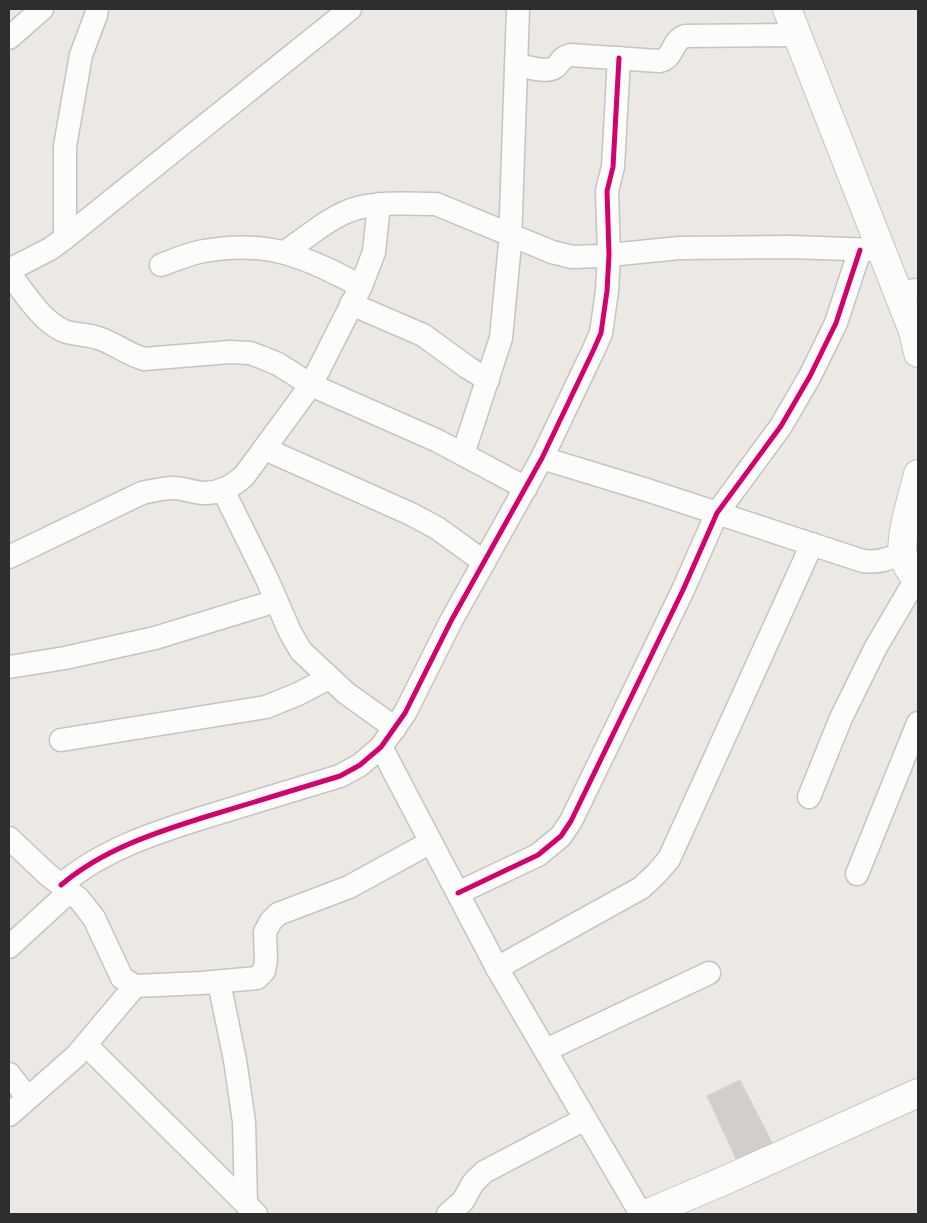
<svg xmlns="http://www.w3.org/2000/svg" width="927" height="1223" viewBox="0 0 927 1223" font-family="Rubik,sans-serif">
<style>
.building{fill:#d1cecb;stroke:#d7d4d0}
.lines{fill:none;stroke-linecap:round;stroke-linejoin:round}
.minor-casing{stroke:#c5c4c5;stroke-width:25}
.tertiary-casing{stroke:#c5c4c5;stroke-width:30}
.minor{stroke:#fcfcfb;stroke-width:22}
.tertiary{stroke:#fcfcfb;stroke-width:28}
.cycleway-casing{stroke:#fff;stroke-width:8}
.cycleway{stroke:#d6006c;stroke-width:5}
</style>
<rect width="100%" height="100%" fill="#ece8e4"/>
<!-- building -->
<path class="building" d="M740,1080l36,70 -38,13 -31,-67z"/>
<g class="lines">
<!-- minor casing -->
<g class="minor-casing">
<g id="minor">
<path d="M9,38l33,-29"/>
<path d="M516,65c10,1 29,8 38,3 7,-4 5,-10 16,-13l89,6c15,-2 12,-20 26,-25l111,-1"/>
<path d="M65,238v-92l16,-91 15,-40 1,-6"/>
<path d="M285,252c21,-14 42,-33 66,-42 26,-9 57,-6 85,-6l116,48 20,5 28,-1 79,-8 112,-1 84,3"/>
<path d="M161,265c14,-5 29,-12 43,-14 65,-12 100,6 157,35"/>
<path d="M9,270l41,-21 15,-11 285,-229"/>
<path d="M9,273c14,18 33,49 55,58 11,4 23,3 34,7 16,5 29,16 46,21l86,-7 20,1 11,4 17,7 33,21 127,56 88,47"/>
<path d="M897,292l21,-2"/>
<path d="M351,304l72,31 44,32 21,13"/>
<path d="M265,449l146,65 26,14 47,34"/>
<path d="M463,454l38,-116 9,-94 8,-235"/>
<path d="M542,458l105,32 216,71c15,2 26,-2 39,-8"/>
<path d="M223,490l44,89 23,53 11,19 45,42 49,35"/>
<path d="M9,557l133,-64c10,-2 21,-5 31,-5 11,0 21,5 32,5 16,0 28,-7 39,-17l67,-91 50,-99 13,-34 5,-48"/>
<path d="M9,667l56,-9 90,-20 121,-37"/>
<path d="M61,740l205,-33 32,-13 31,-16"/>
<path d="M381,747l116,221 144,246"/>
<path d="M809,797l32,-79 35,-71 40,-68"/>
<path d="M9,838l38,36 32,25 15,19 28,60 13,8 67,-3 55,-5 7,-7 2,-11 -1,-28 6,-11 7,-7 71,-27 82,-45"/>
<path d="M857,874l61,-151"/>
<path d="M61,885c41,-35 93,-52 144,-68 45,-14 90,-27 135,-41l20,-11 21,-18 24,-34 46,-92 91,-163 52,-109 7,-16 6,-42 2,-36 -2,-64 6,-24 6,-109"/>
<path d="M458,893l80,-38 23,-19 10,-15 112,-231 34,-77 64,-87 29,-50 26,-53 24,-73"/>
<path d="M9,947l60,-55"/>
<path d="M497,968l144,-80 15,-14 13,-15 143,-315"/>
<path d="M219,982l16,78 9,62 2,82"/>
<path d="M86,1045l170,169"/>
<path d="M546,1050l163,-77"/>
<path d="M9,1074l19,24"/>
<path d="M9,1115l67,-59 59,-70"/>
<path d="M448,1214l15,-13 10,-18 11,-11 101,-53"/>
</g>
</g>
<!-- tertiary casing -->
<g class="tertiary-casing">
<g id="tertiary">
<path d="M787,9l126,322 5,22"/>
<path d="M918,474c-4,18 -19,64 -15,80 2,10 9,20 15,27"/>
<path d="M646,1214l82,-35 190,-86"/>
</g>
</g>
<!-- minor -->
<use href="#minor" class="minor"/>
<!-- tertiary -->
<use href="#tertiary" class="tertiary"/>
<!-- cycleway casing -->
<g class="cycleway-casing">
<g id="cycleway">
<path d="M61,885c41,-35 93,-52 144,-68 45,-14 90,-27 135,-41l20,-11 21,-18 24,-34 46,-92 91,-163 52,-109 7,-16 6,-42 2,-36 -2,-64 6,-24 6,-109"/>
<path d="M458,893l80,-38 23,-19 10,-15 112,-231 34,-77 64,-87 29,-50 26,-53 24,-73"/>
</g>
</g>
<!-- cycleway -->
<use href="#cycleway" class="cycleway"/>
</g>
<!-- border -->
<rect width="927" height="1223" fill="none" stroke="#2e2e2e" stroke-width="20"/>
</svg>
